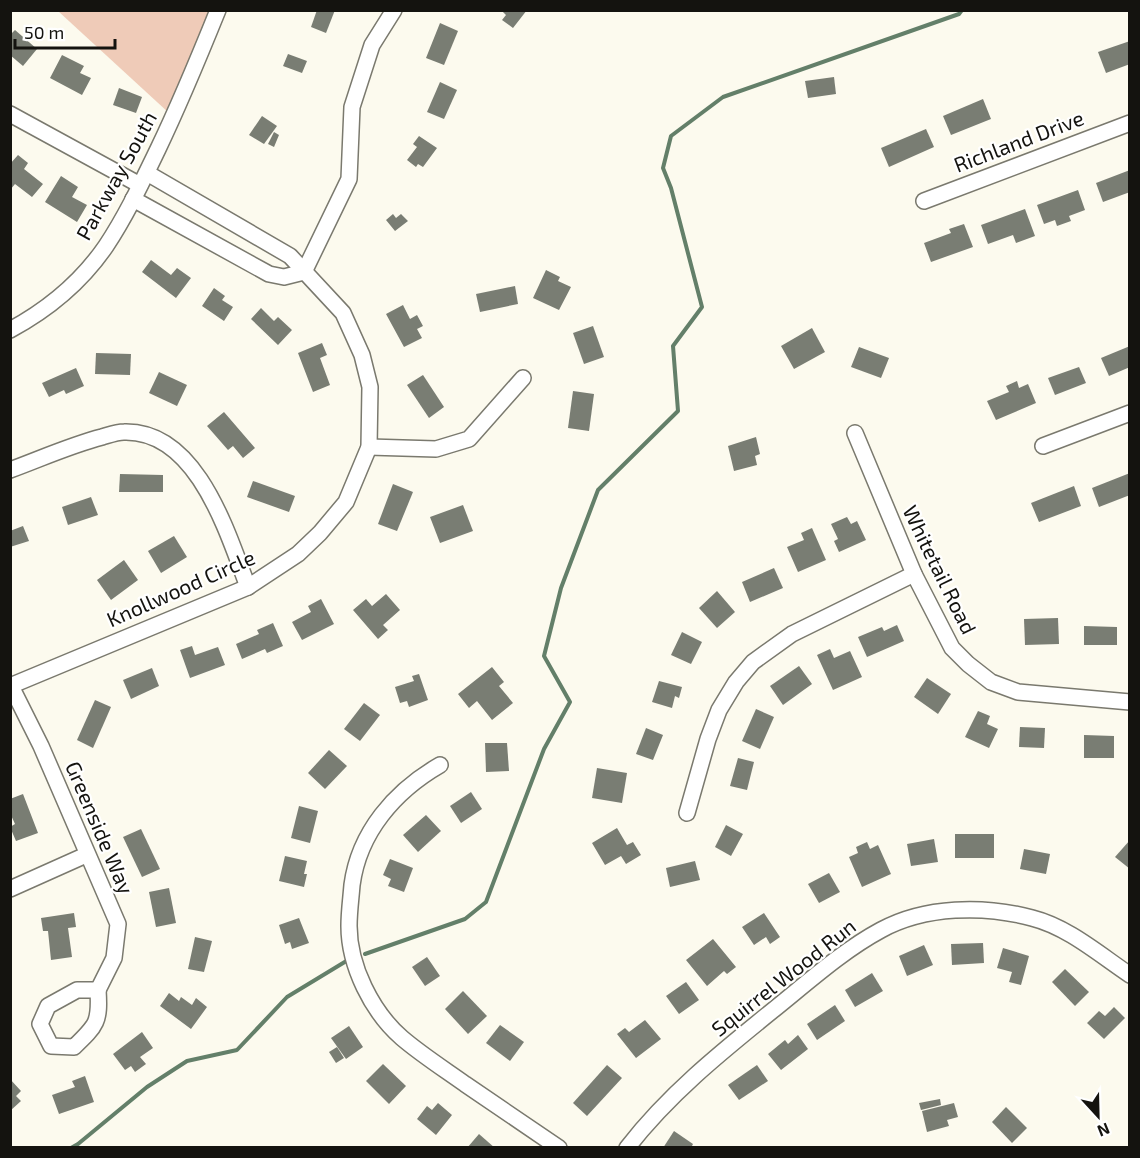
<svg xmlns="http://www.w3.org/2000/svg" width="1140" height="1158" viewBox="0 0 1140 1158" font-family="'Exo 2',sans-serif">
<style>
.green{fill:#efcbb8}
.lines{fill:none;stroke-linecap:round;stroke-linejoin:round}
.stream{stroke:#637f69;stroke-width:4}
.building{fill:#797d73}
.street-casing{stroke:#7a796e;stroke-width:18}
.street{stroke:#fff;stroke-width:15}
.labels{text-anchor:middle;stroke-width:4.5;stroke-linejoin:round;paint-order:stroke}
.street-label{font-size:21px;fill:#14130f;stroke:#fff}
</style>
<rect width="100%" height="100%" fill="#fcfaee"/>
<!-- green -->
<path class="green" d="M58,11h158l-47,102z"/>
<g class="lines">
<!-- stream -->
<g class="stream">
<path d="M365,954l100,-35 21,-17 58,-153 26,-47 -26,-46 17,-68 37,-98 80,-79 -5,-65 29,-39 -31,-119 -8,-20 8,-32 52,-39 236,-83 3,-4"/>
<path d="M71,1148l7,-4 69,-57 40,-26 50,-11 50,-53 61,-37"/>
</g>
</g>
<!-- building -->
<g class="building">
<path d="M317,10h18l-9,23 -15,-6z"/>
<path d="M501,10h26l-14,18 -11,-8 4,-5z"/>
<path d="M440,23l18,8 -14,34 -18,-7z"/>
<path d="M15,30l22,19 -14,17 -13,-11v-20z"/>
<path d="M1130,41v23l-24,9 -8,-21z"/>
<path d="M288,54l19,7 -5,12 -19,-7z"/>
<path d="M62,55l22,11 -4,7 11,5 -9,17 -32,-17z"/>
<path d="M834,77l2,17 -28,4 -3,-17z"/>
<path d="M440,82l17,8 -13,29 -17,-7z"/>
<path d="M119,88l23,9 -6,16 -23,-8z"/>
<path d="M983,99l8,20 -40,16 -8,-19z"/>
<path d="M262,116l15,10 -13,18 -15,-9z"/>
<path d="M926,129l8,18 -45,20 -8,-19z"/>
<path d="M274,132l5,3 -5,12 -6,-3z"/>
<path d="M419,136l18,12 -14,19 -5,-3 -2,3 -9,-7 10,-13 -4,-3z"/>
<path d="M18,155l10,8 -4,6 19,15 -11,13 -17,-13 -5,6v-26z"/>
<path d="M1130,170v22l-27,10 -7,-19z"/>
<path d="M61,176l17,11 -6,10 15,8 -10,17 -32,-20z"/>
<path d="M1078,190l7,20 -16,6 2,5 -14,5 -2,-6 -11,4 -7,-19z"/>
<path d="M1025,209l10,27 -19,7 -3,-8 -25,9 -7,-19z"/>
<path d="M393,214l3,4 5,-4 7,7 -13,10 -9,-11z"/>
<path d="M964,224l9,23 -42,15 -7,-19 27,-10 -2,-4z"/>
<path d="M151,260l20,15 6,-7 14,10 -15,20 -34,-26z"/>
<path d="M546,270l14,7 -2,4 13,6 -12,23 -26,-12z"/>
<path d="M515,286l3,18 -38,8 -4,-18z"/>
<path d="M214,288l11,8 -3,4 11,7 -9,14 -22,-15z"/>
<path d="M403,305l7,14 7,-4 6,11 -6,3 5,9 -18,9 -18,-33z"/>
<path d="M261,308l13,13 4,-4 14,13 -14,15 -27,-26z"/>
<path d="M593,326l11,31 -20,7 -11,-31z"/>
<path d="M812,328l13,24 -31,17 -13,-23z"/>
<path d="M322,343l5,12 -7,3 10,27 -17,7 -15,-39z"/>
<path d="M1130,346v21l-21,9 -8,-18z"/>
<path d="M859,347l30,11 -8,20 -30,-11z"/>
<path d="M96,353l35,1 -1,21 -35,-1z"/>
<path d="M1079,367l7,16 -31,12 -7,-17z"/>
<path d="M76,368l8,18 -18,8 -2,-4 -15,7 -7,-14z"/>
<path d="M159,372l28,13 -10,21 -28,-13z"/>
<path d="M423,375l21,32 -15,11 -22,-33z"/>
<path d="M1017,381l2,7 9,-4 8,19 -40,17 -9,-19 22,-9 -3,-6z"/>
<path d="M573,391l21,3 -5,37 -21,-3z"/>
<path d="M224,412l31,36 -12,10 -10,-12 -5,4 -21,-24z"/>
<path d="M756,437l4,17 -5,2 2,9 -23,6 -6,-25z"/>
<path d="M1130,473v22l-31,12 -7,-19z"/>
<path d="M120,474l43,1v17h-44z"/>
<path d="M253,481l42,15 -6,16 -42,-15z"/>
<path d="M393,484l20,8 -16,39 -19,-7z"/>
<path d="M1074,486l7,20 -42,16 -8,-19z"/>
<path d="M91,497l7,18 -30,10 -6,-18z"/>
<path d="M463,505l10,26 -33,12 -10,-26z"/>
<path d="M847,517l4,7 6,-3 9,19 -27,12 -5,-11 4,-2 -7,-15z"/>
<path d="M23,526l6,15 -19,6v-16z"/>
<path d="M812,528l14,32 -28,12 -11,-25 17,-7 -3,-7z"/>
<path d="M174,536l13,21 -26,16 -13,-22z"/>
<path d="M124,560l14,20 -27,20 -14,-20z"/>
<path d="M774,568l9,20 -33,14 -8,-20z"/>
<path d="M717,591l18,21 -18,16 -18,-20z"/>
<path d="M386,594l14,16 -17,15 5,5 -10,9 -25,-29 13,-11 6,7z"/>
<path d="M321,599l13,25 -32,16 -10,-18 19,-10 -3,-6z"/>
<path d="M1058,618l1,26 -34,1 -1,-26z"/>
<path d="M273,623l10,23 -16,7 -2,-4 -23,10 -6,-15 23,-10 -2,-4z"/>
<path d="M897,625l7,16 -37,16 -9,-20 24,-10 2,4z"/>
<path d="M1084,626l33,1v18h-33z"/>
<path d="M682,632l20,10 -11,22 -20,-9z"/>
<path d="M192,646l3,9 23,-8 7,18 -35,13 -10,-28z"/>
<path d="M830,649l4,9 16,-7 12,26 -29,13 -16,-35z"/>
<path d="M799,666l13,18 -29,21 -13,-19z"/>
<path d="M492,667l12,15 -5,4 14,17 -21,17 -15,-19 -8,7 -11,-14z"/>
<path d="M152,668l7,18 -28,13 -8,-19z"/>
<path d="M419,674l9,26 -19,7 -2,-6 -7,2 -5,-16 19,-6 -2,-5z"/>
<path d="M927,678l24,16 -13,20 -24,-17z"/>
<path d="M659,681l23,6 -3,11 -4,-2 -3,12 -20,-6z"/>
<path d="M95,700l16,7 -18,41 -16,-8z"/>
<path d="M364,703l16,12 -20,26 -16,-12z"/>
<path d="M756,709l18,8 -14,32 -18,-8z"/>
<path d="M978,711l12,5 -3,8 11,5 -9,19 -24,-11z"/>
<path d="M1020,727l25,1 -1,20 -25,-1z"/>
<path d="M646,728l17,7 -10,25 -17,-6z"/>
<path d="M1084,735l30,1v22h-30z"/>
<path d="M485,743h22l2,28 -23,1z"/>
<path d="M329,750l18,16 -22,23 -17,-16z"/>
<path d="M738,758l16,4 -7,28 -17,-4z"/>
<path d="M597,768l30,5 -5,30 -30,-5z"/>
<path d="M471,792l11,17 -21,14 -11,-17z"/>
<path d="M23,794l15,39 -22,8 -6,-14 5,-3 -5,-11v-14z"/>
<path d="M299,806l19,5 -8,32 -19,-5z"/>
<path d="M426,815l15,16 -23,21 -15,-17z"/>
<path d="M726,825l17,9 -12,22 -16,-9z"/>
<path d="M617,828l10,17 6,-3 8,13 -15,9 -5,-8 -16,9 -13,-22z"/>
<path d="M141,829l19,40 -18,8 -19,-40z"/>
<rect x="955" y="834" width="39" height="24"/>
<path d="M934,839l4,23 -27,4 -4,-22z"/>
<path d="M1130,840v29l-15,-12z"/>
<path d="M867,842l3,7 8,-4 13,29 -29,13 -13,-30 9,-4 -2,-6z"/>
<path d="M1024,849l26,5 -4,20 -26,-5z"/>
<path d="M285,856l22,5 -3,13h3l-3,13 -25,-6z"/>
<path d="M390,859l23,9 -9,24 -16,-6 3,-7 -8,-4z"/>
<path d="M695,861l5,19 -30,7 -4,-19z"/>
<path d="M829,873l11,19 -21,11 -11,-19z"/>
<path d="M169,888l7,35 -20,4 -7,-35z"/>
<path d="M74,913l2,14 -8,1 4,29 -21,3 -3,-29h-5l-2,-13z"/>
<path d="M764,913l16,24 -10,7 -4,-7 -12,8 -12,-18z"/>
<path d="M299,918l10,25 -17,6 -2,-7 -5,2 -6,-19z"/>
<path d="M195,937l17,4 -8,31 -16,-3z"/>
<path d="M713,939l23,28 -9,7 -3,-3 -17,15 -21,-26z"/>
<path d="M983,943l1,20 -32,2 -1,-21z"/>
<path d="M924,945l9,20 -26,11 -8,-20z"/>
<path d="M1003,948l26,8 -8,29 -12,-3 3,-10 -15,-4z"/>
<path d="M427,957l13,19 -15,10 -13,-19z"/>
<path d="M1065,969l24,23 -14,14 -23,-24z"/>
<path d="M872,973l11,18 -28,16 -10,-17z"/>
<path d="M686,982l13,18 -20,14 -13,-18z"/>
<path d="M463,991l24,25 -19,18 -23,-25z"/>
<path d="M169,993l10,8 2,-4 11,8 4,-7 11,9 -16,22 -31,-23z"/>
<path d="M835,1005l10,16 -28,19 -10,-16z"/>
<path d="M1114,1007l11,11 -21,21 -17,-16 12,-12 6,5z"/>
<path d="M645,1020l16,19 -25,19 -19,-24 8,-6 4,4z"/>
<path d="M500,1025l24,17 -14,19 -24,-18z"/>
<path d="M349,1026l14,21 -17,12 -15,-21z"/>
<path d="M142,1032l11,16 -13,9 6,7 -11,8 -4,-6 -6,4 -12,-16z"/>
<path d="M798,1035l10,14 -27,21 -13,-16 17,-14 3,4z"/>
<path d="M337,1047l7,11 -8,5 -7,-11z"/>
<path d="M383,1064l23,22 -17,18 -23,-23z"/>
<path d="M607,1065l15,13 -35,38 -14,-13z"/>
<path d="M757,1065l11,16 -29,19 -11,-15z"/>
<path d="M85,1076l9,26 -35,12 -7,-19 23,-8 -3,-6z"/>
<path d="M10,1079l11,12 -5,5 5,5 -11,10z"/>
<path d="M940,1099l1,6 -20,5 -2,-7z"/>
<path d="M438,1103l14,12 -16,20 -19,-16 10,-13 5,4z"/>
<path d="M954,1103l4,14 -11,3 2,6 -22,6 -5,-21z"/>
<path d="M1006,1107l21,21 -15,15 -20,-21z"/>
<path d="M674,1131l19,13 -2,4h-28z"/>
<path d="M479,1134l16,14h-28z"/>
</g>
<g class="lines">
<!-- street casing -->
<g class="street-casing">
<g id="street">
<path d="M10,114l130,71"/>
<path d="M133,199l136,75 15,3 20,-5"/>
<path d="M924,201l206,-78"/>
<path d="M304,272l45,-93 3,-72 20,-62 22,-35"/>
<path d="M10,330c37,-20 72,-49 96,-84 20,-30 36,-64 52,-97 22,-46 41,-92 60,-139"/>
<path d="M855,433l59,141 38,74 16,16 23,18 27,10 112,10"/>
<path d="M1043,446l87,-33"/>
<path d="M369,447l67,2 33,-10 54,-61"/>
<path d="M10,470c30,-11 61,-25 92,-33 7,-2 15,-5 22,-5 73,-2 103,100 124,155"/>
<path d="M10,686l238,-99 50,-33 22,-21 26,-31 23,-55 1,-60 -8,-32 -19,-42 -53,-57 -143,-83"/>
<path d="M11,686l30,60 77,178 -4,34 -16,32"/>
<path d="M440,765c-45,26 -81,67 -88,120 -1,13 -3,27 -3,41 0,40 23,86 53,112 20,17 42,31 63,46 31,21 62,42 94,64"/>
<path d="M687,813l21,-74 11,-29 17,-28 17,-20 39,-28 122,-60"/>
<path d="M10,889l76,-34"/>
<path d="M77,990h21c2,32 -1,35 -24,57l-23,-1 -11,-22 8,-18z"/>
<path d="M627,1148c41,-53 93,-95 145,-137 35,-28 70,-60 109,-81 44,-24 103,-25 151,-12 36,9 68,37 98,57"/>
</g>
</g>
<!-- street -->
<use href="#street" class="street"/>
</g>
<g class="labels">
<!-- street labels -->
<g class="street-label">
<text transform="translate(1019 142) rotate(-21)" y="7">Richland Drive</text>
<text transform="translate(117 176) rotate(-61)" y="7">Parkway South</text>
<text transform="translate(939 570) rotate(64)" y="7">Whitetail Road</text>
<text transform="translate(181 589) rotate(-24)" y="7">Knollwood Circle</text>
<text transform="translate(99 828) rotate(67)" y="7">Greenside Way</text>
<text transform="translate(784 978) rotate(-38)" y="7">Squirrel Wood Run</text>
</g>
</g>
<!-- border -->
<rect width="1140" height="1158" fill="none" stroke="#14130f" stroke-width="24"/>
<!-- north arrow -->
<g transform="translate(1098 1116) rotate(158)" stroke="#ffffff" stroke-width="4.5" paint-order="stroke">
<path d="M0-4.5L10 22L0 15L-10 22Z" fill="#14130f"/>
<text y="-9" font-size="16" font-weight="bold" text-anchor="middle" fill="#14130f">N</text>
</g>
<!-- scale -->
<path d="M15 39v9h100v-9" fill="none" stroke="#14130f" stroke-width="3"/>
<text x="24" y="39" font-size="18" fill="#14130f" stroke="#ffffff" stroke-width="4.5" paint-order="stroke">50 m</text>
</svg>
